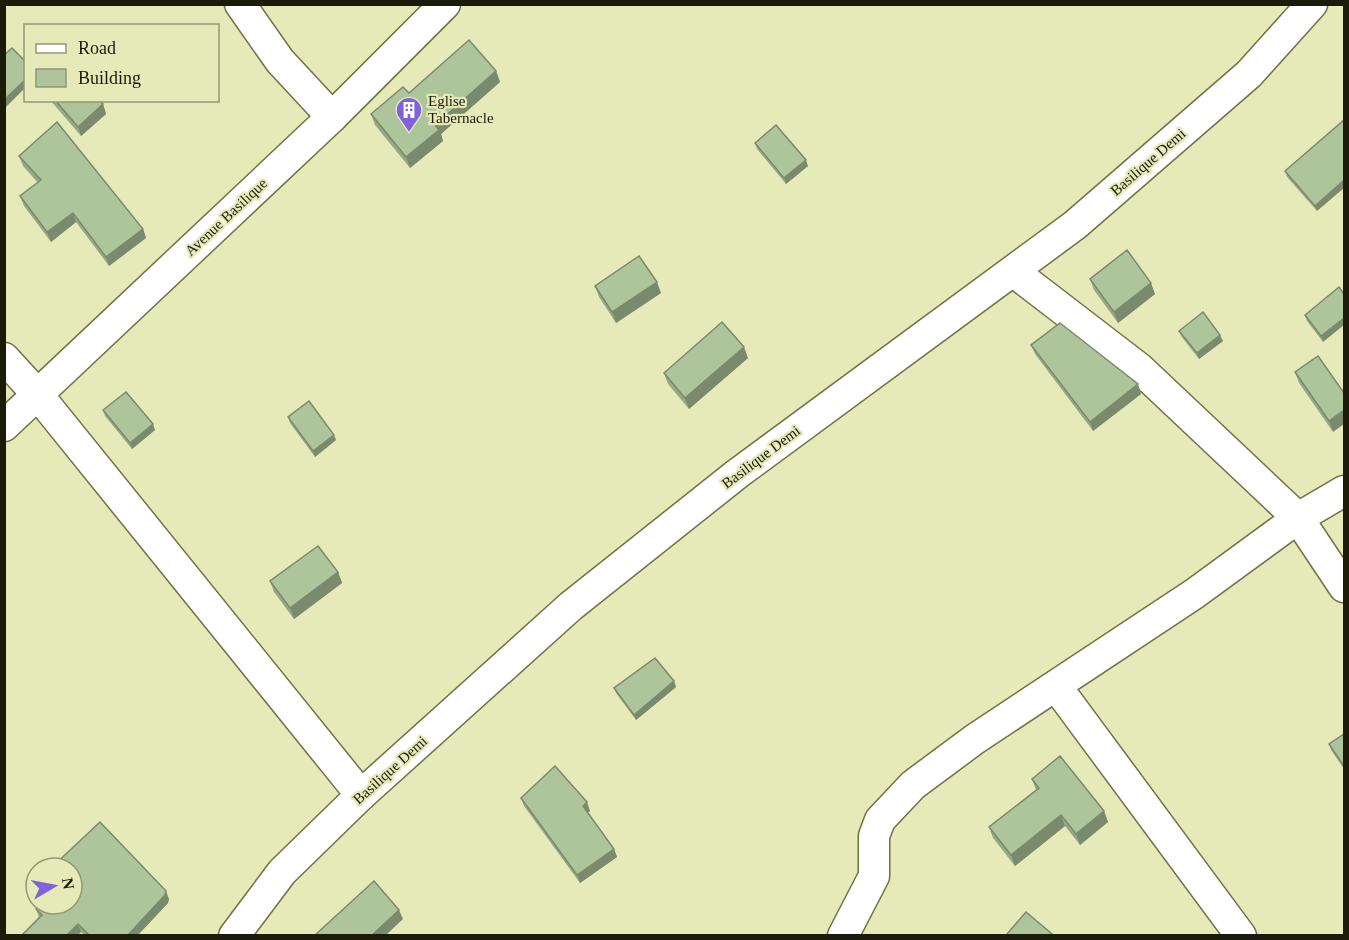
<svg xmlns="http://www.w3.org/2000/svg" width="1349" height="940" viewBox="0 0 1349 940" font-family="'Times New Roman',serif">
<style>
.lines{fill:none;stroke-linecap:round;stroke-linejoin:round}
.street-casing{stroke:#6f7245;stroke-width:33}
.street{stroke:#fff;stroke-width:30}
.wall{fill:#96a985}
.shaded-wall{fill:#7a8a6c}
.building{fill:#aec59b;stroke:#7a8a6c;stroke-width:1.5}
.labels{text-anchor:middle;stroke-width:4.5;stroke-linejoin:round;paint-order:stroke}
.poi-label{font-size:15px;fill:#1a1b09;stroke:#e6eab9;text-anchor:start}
.street-label{font-size:15px;fill:#1a1b09;stroke:#e6eab9}
</style>
<rect width="100%" height="100%" fill="#e6eab9"/>
<g class="lines">
<!-- street casing -->
<g class="street-casing">
<g id="street">
<path d="M240,4l40,57 52,56"/>
<path d="M1014,272l125,96 159,150 46,69"/>
<path d="M4,358l34,37 323,400"/>
<path d="M4,426l328,-309 113,-113"/>
<path d="M1056,686l185,250"/>
<path d="M234,936l48,-64 79,-77 210,-189 166,-132 338,-249 174,-151 63,-70"/>
<path d="M843,936l31,-60v-40l6,-16 33,-35 62,-46 219,-145 104,-76 46,-27"/>
</g>
</g>
<!-- street -->
<use href="#street" class="street"/>
</g>
<!-- wall -->
<g class="wall">
<path d="M496,71l4,11 -59,52 2,7 -33,27 -35,-43 -4,-11 38,-21z"/>
<path d="M50,100h49l4,4 3,10 -25,22z"/>
<path d="M1344,120l-27,91 -30,-34 -2,-6z"/>
<path d="M755,143l53,23 -22,18 -29,-35z"/>
<path d="M19,156l124,73 3,9 -37,28 -33,-44 -25,20 -27,-36 -4,-10 18,-13 -15,-17z"/>
<path d="M1090,279l65,15 -37,29 -24,-33z"/>
<path d="M595,286l66,7 -45,30 -17,-26z"/>
<path d="M1339,287l-16,55 -16,-21 -2,-6z"/>
<path d="M1179,331l44,10 -24,18 -18,-23z"/>
<path d="M1031,345l110,49 -48,37 -58,-77z"/>
<path d="M1318,356l15,76 -34,-49 -4,-11z"/>
<path d="M748,358l-59,51 -21,-25 -4,-11z"/>
<path d="M103,410l52,20 -23,19 -27,-33z"/>
<path d="M288,417l48,23 -21,17 -25,-34z"/>
<path d="M338,572l4,11 -48,36 -20,-27 -4,-11z"/>
<path d="M674,681l2,6 -40,33 -20,-27 -2,-5z"/>
<path d="M1344,734v35l-13,-19 -2,-6z"/>
<path d="M1032,779l72,32 4,11 -28,23 -15,-19 -50,40 -22,-28 -4,-11 47,-37z"/>
<path d="M521,798l69,13 -3,2 27,36 3,8 -37,26 -56,-77z"/>
<path d="M169,899l-1,4 -31,33h-52l-4,-4 -4,4h-56l18,-19 -3,-8z"/>
</g>
<!-- shaded-wall -->
<g class="shaded-wall">
<path d="M496,71l4,11 -59,52 2,7 -33,27 -4,-11 29,-32z"/>
<path d="M26,79v8l-20,20 -2,-7z"/>
<path d="M103,104l3,10 -25,22 -3,-9z"/>
<path d="M806,160l2,6 -22,18 -2,-6z"/>
<path d="M1344,180v8l-27,23 -2,-5z"/>
<path d="M73,213l3,9 -25,20 -4,-10z"/>
<path d="M143,229l3,9 -37,28 -3,-9z"/>
<path d="M657,282l4,11 -45,30 -4,-11z"/>
<path d="M1151,283l4,11 -37,29 -4,-11z"/>
<path d="M1344,318v7l-21,17 -2,-6z"/>
<path d="M1220,335l3,6 -24,18 -2,-6z"/>
<path d="M744,347l4,11 -59,51 -4,-11z"/>
<path d="M1138,384l3,10 -48,37 -3,-9z"/>
<path d="M1344,410v14l-11,8 -4,-11z"/>
<path d="M153,424l2,6 -23,19 -2,-6z"/>
<path d="M334,435l2,5 -21,17 -2,-6z"/>
<path d="M338,572l4,11 -48,36 -4,-11z"/>
<path d="M674,681l2,6 -40,33 -2,-5z"/>
<path d="M587,802l3,9 -4,3 -3,-8z"/>
<path d="M1104,811l4,11 -28,23 -4,-11z"/>
<path d="M1061,815l4,11 -50,40 -4,-11z"/>
<path d="M614,849l3,8 -37,26 -3,-8z"/>
<path d="M166,891l3,8 -1,4 -31,33h-10z"/>
<path d="M399,910l4,9 -18,17h-14z"/>
<path d="M78,924l3,8 -4,4h-11z"/>
</g>
<!-- building -->
<g class="building">
<path d="M469,40l27,31 -61,54 4,5 -33,27 -35,-43 32,-27 6,6z"/>
<path d="M12,48l14,14v17l-22,21v-45z"/>
<path d="M55,100h44l4,4 -25,23z"/>
<path d="M1344,120v60l-29,26 -30,-35z"/>
<path d="M57,122l86,107 -37,28 -33,-44 -26,19 -27,-36 21,-16 -22,-24z"/>
<path d="M776,125l30,35 -22,18 -29,-35z"/>
<path d="M1127,250l24,33 -37,29 -24,-33z"/>
<path d="M639,256l18,26 -45,30 -17,-26z"/>
<path d="M1339,287l5,7v24l-23,18 -16,-21z"/>
<path d="M1203,312l17,23 -23,18 -18,-22z"/>
<path d="M722,322l22,25 -59,51 -21,-25z"/>
<path d="M1060,323l78,61 -48,38 -59,-77z"/>
<path d="M1318,356l26,37v17l-15,11 -34,-49z"/>
<path d="M126,392l27,32 -23,19 -27,-33z"/>
<path d="M309,401l25,34 -21,16 -25,-34z"/>
<path d="M318,546l20,26 -48,36 -20,-27z"/>
<path d="M655,658l19,23 -40,34 -20,-27z"/>
<path d="M1344,734v32l-15,-22z"/>
<path d="M1060,756l44,55 -28,23 -15,-19 -50,40 -22,-28 50,-39 -7,-9z"/>
<path d="M555,766l32,36 -4,4 31,43 -37,26 -56,-77z"/>
<path d="M100,822l66,69 -1,4 -38,41h-37l-12,-12 -12,12h-45l21,-21 -6,-6 4,-5h32v-36h-21z"/>
<path d="M374,881l25,29 -28,26h-57z"/>
<path d="M1026,912l26,22 -1,2h-41l-3,-2z"/>
</g>
<!-- icons -->
<defs>
<g id="building-pin" transform="scale(1.35)"><path d="M0 17L-7.5 6A9.5 9.5 0 1 1 7.5 6Z" fill="#8062dd" stroke="#e6eab9"/><path d="M-4-6H4V6H1V3H-1V6H-4ZM-2.5-4.3h1.7v1.8h-1.7ZM.8-4.3h1.7v1.8H.8ZM-2.5-1h1.7V.8h-1.7ZM.8-1h1.7V.8H.8Z" fill="#fff"/></g>
</defs>
<g fill-rule="evenodd">
<use href="#building-pin" x="409" y="110"/>
</g>
<g class="labels">
<!-- poi labels -->
<g class="poi-label">
<text x="428" y="106">Eglise<tspan x="428" dy="17">Tabernacle</tspan></text>
</g>
<!-- street labels -->
<g class="street-label">
<text transform="translate(1148 162) rotate(-41)" y="5">Basilique Demi</text>
<text transform="translate(226 217) rotate(-43)" y="5">Avenue Basilique</text>
<text transform="translate(761 457) rotate(-37)" y="5">Basilique Demi</text>
<text transform="translate(390 770) rotate(-42)" y="5">Basilique Demi</text>
</g>
</g>
<!-- border -->
<rect width="1349" height="940" fill="none" stroke="#1a1b09" stroke-width="12"/>
<!-- legend -->
<rect x="24" y="24" width="195" height="78" fill="#e6eab9" stroke="#949773" stroke-width="1.5"/>
<rect x="36" y="44" width="30" height="9" fill="#ffffff" stroke="#949773" stroke-width="1.5"/>
<text x="78" y="54" font-size="18" fill="#1a1b09">Road</text>
<rect x="36" y="69" width="30" height="18" fill="#aec59b" stroke="#949773" stroke-width="1.5"/>
<text x="78" y="84" font-size="18" fill="#1a1b09">Building</text>
<!-- north arrow -->
<g transform="translate(54 886) rotate(80)"><circle r="28" fill="#e6eab9" stroke="#949773" stroke-width="1.5"/>
<path d="M0-4.5L10 22L0 15L-10 22Z" fill="#8062dd"/>
<text y="-9" font-size="16" font-weight="bold" text-anchor="middle" fill="#1a1b09">N</text>
</g>
</svg>
